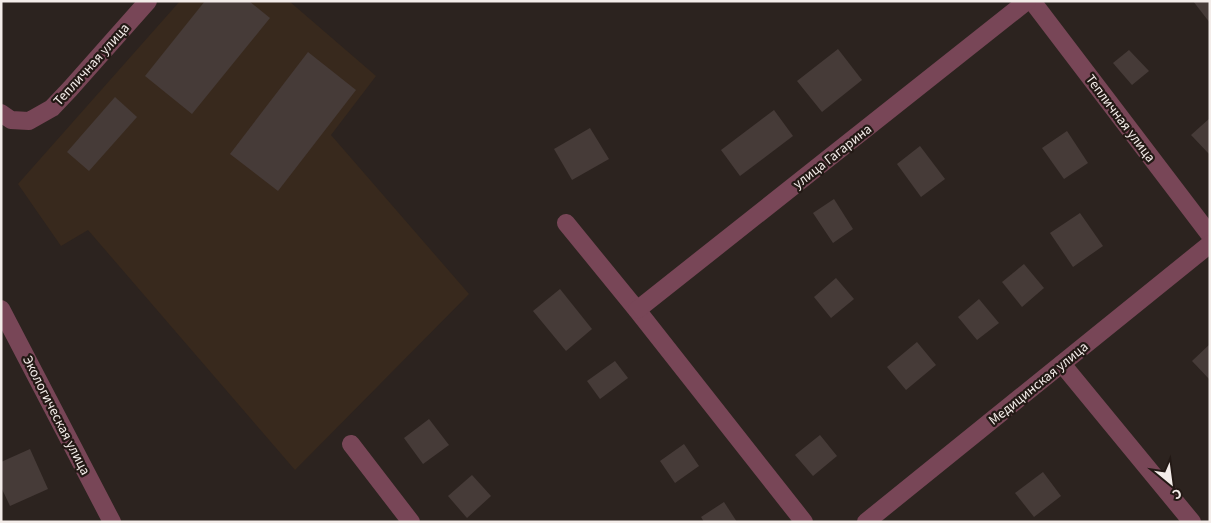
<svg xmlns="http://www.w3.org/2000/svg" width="1211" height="523" viewBox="0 0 1211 523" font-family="'Source Sans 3',sans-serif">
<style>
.industrial{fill:#38291d}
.building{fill:#463b38}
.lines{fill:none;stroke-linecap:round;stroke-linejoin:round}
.minor{stroke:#784657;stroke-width:18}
.labels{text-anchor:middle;stroke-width:4.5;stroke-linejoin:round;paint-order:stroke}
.street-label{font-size:14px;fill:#f3ece9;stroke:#231915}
</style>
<rect width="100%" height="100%" fill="#2c231f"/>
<!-- industrial -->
<path class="industrial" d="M180,1h109l87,75 -45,59 138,159 -174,176 -207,-240 -27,16 -43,-62z"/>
<!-- building -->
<g class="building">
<path d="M205,1h44l21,17 -78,96 -47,-38z"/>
<path d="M1193,1h17v22z"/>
<path d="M838,49l24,31 -40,32 -25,-31z"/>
<path d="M1129,50l20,21 -17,14 -19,-22z"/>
<path d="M308,52l48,38 -78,101 -48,-37z"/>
<path d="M115,97l22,20 -48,54 -22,-19z"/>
<path d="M774,110l19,26 -53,40 -19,-26z"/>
<path d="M1210,118v37l-19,-20z"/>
<path d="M590,128l19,31 -37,21 -18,-31z"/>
<path d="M1067,131l21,32 -24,16 -22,-31z"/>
<path d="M920,146l25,33 -24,18 -24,-33z"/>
<path d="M834,199l19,30 -20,14 -20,-30z"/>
<path d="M1080,213l23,33 -30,21 -23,-34z"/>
<path d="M1024,264l20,24 -22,19 -20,-25z"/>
<path d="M836,278l18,21 -23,19 -17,-21z"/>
<path d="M560,289l32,40 -26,22 -33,-40z"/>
<path d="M979,299l20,24 -22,17 -19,-23z"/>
<path d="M917,342l19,23 -30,25 -19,-23z"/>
<path d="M1210,344v36l-18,-19z"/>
<path d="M615,361l13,17 -28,21 -13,-18z"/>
<path d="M429,419l20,26 -26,19 -19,-26z"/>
<path d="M820,435l17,21 -24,20 -18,-21z"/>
<path d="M684,444l15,22 -24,17 -15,-22z"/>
<path d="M30,449l18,40 -38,17 -9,-19v-25z"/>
<path d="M1043,472l18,24 -27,21 -19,-24z"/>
<path d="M472,475l19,21 -24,22 -19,-22z"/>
<path d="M724,502l13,20h-33l-3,-5z"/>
</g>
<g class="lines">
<!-- minor -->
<g class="minor">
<path d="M1032,1l178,234"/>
<path d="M1,113l10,7 18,1 23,-13 18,-19 78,-88"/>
<path d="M566,223l71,87 167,212"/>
<path d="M1,309l111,213"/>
<path d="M637,310l390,-309"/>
<path d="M1062,364l130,158"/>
<path d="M351,444l60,78"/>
<path d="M866,522l344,-278"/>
</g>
</g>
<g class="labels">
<!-- street labels -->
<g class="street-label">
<text transform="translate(91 64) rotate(-48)" y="5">Тепличная улица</text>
<text transform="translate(1121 118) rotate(53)" y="5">Тепличная улица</text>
<text transform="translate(832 156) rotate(-38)" y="5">улица Гагарина</text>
<text transform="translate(1038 383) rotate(-39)" y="5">Медицинская улица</text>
<text transform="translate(57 415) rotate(63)" y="5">Экологическая улица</text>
</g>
</g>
<!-- border -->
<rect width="1211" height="523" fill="none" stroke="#f3ece9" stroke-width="5"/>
<!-- north arrow -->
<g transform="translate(1171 483) rotate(151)" stroke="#231915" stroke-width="4" paint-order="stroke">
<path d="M0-4L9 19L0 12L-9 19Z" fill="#f3ece9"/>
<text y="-8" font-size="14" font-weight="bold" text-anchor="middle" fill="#f3ece9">С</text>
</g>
</svg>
